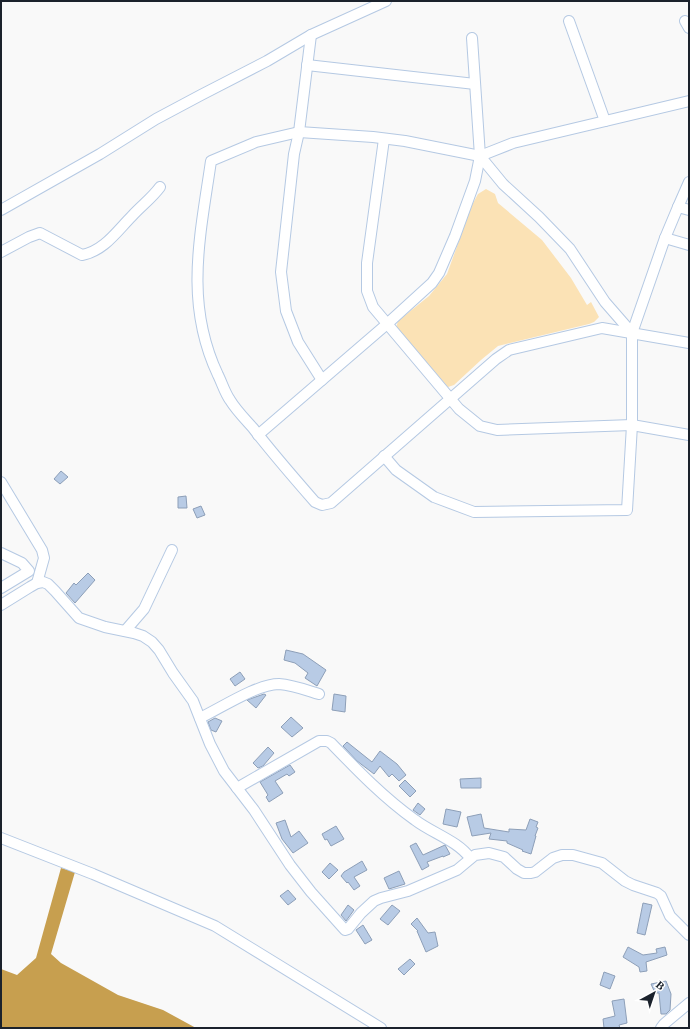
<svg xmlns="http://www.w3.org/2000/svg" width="690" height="1029" viewBox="0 0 690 1029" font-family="'Times New Roman',serif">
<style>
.green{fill:#fbe2b5}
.water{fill:#c79f4f}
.building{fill:#b8cbe5;stroke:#8d9fb8}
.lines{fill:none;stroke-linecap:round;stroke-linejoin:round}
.minor-casing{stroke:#b5c9e3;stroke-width:12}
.minor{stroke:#fff;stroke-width:10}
</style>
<rect width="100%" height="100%" fill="#f9f9f9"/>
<!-- green -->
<path class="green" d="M486,189l9,5 3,9 44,37 29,38 16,27 4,-3 8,15 -5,5 -5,2 -91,22 -17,14 -27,25 -6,2 -52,-59 2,-7 31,-25 18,-22 25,-69 6,-11z"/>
<!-- water -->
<path class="water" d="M61,868l14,4 -24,82 10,9 57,32 45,15 33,18h-195v-59l16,6 19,-17z"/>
<!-- building -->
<g class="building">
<path d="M61,471l7,6 -8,7 -6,-5z"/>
<path d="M186,496l1,12h-9v-11z"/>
<path d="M201,506l4,9 -8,3 -4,-9z"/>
<path d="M88,573l7,7 -20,23 -9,-10 8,-10 2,2z"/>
<path d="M286,650l17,4 23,16 -9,16 -12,-8 3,-5 -13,-10 -11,-3z"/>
<path d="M240,672l5,7 -10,7 -5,-7z"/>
<path d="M264,694l2,1 -10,13 -9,-8z"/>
<path d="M334,694l12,2 -1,16 -13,-2z"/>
<path d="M291,717l12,11 -11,9 -11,-10z"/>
<path d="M215,718l7,3 -6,11 -5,-2 -3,-8z"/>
<path d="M347,742l25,20 8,-11 17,13 9,11 -7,6 -7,-7 -3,3 -9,-11 -6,8 -17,-13 -14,-15z"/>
<path d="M268,747l6,6 -11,13 -5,2 -5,-5z"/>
<path d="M290,765l5,7 -6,4 -2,-2 -12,7 8,12 -14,9 -3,-5 2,-2 -8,-13z"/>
<path d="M481,778v10h-20l-1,-9z"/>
<path d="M405,780l11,11 -6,6 -11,-11z"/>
<path d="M418,803l7,6 -5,6 -7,-5z"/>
<path d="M446,809l15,3 -4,15 -14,-3z"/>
<path d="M481,814l3,14 25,4v-3l17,1 4,-11 8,3 -2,5 2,1 -3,8h1l-5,18 -9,-3 1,-1 -16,-7v-2l-18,-2 2,-6 -19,3 -5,-19z"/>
<path d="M285,820l6,17 8,-6 9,12 -15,10 -11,-14 -6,-16z"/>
<path d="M336,826l8,13 -13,7 -4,-7 -2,1 -3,-6z"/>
<path d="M416,843l7,12 22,-10 5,9 -7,3v-1l-16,6 2,4 -7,4 -12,-24z"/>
<path d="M362,861l5,9 -13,7 6,9 -6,4 -6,-8 -1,1 -6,-7 3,-4z"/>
<path d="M330,863l8,7 -9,9 -7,-7z"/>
<path d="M399,871l6,13 -16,5 -5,-11z"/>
<path d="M288,890l8,9 -8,6 -8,-9z"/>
<path d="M643,903l9,2 -7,30 -8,-2z"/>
<path d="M348,905l6,5 -8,11 -5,-6z"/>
<path d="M392,905l8,6 -12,14 -8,-6z"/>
<path d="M417,918l11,15 7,-1 3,14 -12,6 -9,-21h1l-7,-7z"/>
<path d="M363,925l9,15 -7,4 -9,-14z"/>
<path d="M628,947l15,8 14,-2 -1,-4 9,-2 2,8 -21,7 1,9 -7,1 -1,-5 -16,-10z"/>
<path d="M410,959l5,5 -11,11 -6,-6z"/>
<path d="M604,972l11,4 -5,13 -10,-4z"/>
<path d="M666,981l5,13 -1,16 -4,4h-5l-2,-21h-4l-4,-9z"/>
<path d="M624,999l3,24 -8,2 1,3h-16l-1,-9 12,-3 -3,-15z"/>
</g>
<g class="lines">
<!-- minor casing -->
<g class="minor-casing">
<g id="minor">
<path d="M569,21l36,100"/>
<path d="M685,21l4,7"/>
<path d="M311,35l-12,97 -5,22 -13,118 5,39 12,31 24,38"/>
<path d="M307,65l168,19"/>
<path d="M689,101l-176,42 -33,13 -75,-15 -32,-4 -74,-5 -43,10 -45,19c-11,76 -27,142 7,214 4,8 7,18 12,25 6,10 15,19 23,28 20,26 41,50 62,74l7,3 9,-2 165,-144 13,-9 93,-22 87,15"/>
<path d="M384,139l-17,124v28l6,16 86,102 21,17 17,4 135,-5 -5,85 -153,2 -40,-15 -38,-27 -12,-14"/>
<path d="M480,156l23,28 36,33 31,32 35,53 27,31"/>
<path d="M678,207l11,-25"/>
<path d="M1,210l99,-56 56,-35 45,-24 66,-34 44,-26 75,-34"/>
<path d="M689,210l-11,-3 -13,31 -33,95v92l57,10"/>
<path d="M665,238l24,7"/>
<path d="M1,252l28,-15 11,-4 42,22c22,-4 35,-24 50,-39 9,-10 20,-18 28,-29"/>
<path d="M258,435l129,-111 45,-41 7,-10 16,-37 20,-55 5,-25 -8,-118"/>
<path d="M1,482l41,68 2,8 -7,25"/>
<path d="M1,553l21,10 7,8 -28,17"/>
<path d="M1,605l29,-18 7,-4 6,-1 5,2 7,7 24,27 26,9 29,6 9,3 9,6 7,8 14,23 20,28 17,43 14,27 30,39 36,55 21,27 34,38 3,-1 13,-16 13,-12 7,-3 27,-7 49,-21 18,-15 14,-2 15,4 13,12 7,4h7l4,-1 18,-14 9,-3h11l29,8 23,18 8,4 24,8 4,3 9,20 19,19"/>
<path d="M125,631l19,-22 28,-59"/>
<path d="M200,718c21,-10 57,-34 79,-34 14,1 27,6 40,10"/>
<path d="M237,788l82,-47h8l4,2c26,27 53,55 84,77 17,13 43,21 55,38"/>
<path d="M1,838l92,36 122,52 166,102"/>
<path d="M661,1028l3,-4 25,-21"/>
</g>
</g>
<!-- minor -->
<use href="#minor" class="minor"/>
</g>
<!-- border -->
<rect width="690" height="1029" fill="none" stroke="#1b222c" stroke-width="4"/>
<!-- north arrow -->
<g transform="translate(654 993) rotate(40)" stroke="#ffffff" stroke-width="3" paint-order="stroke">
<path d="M0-3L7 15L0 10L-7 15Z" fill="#1b222c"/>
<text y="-6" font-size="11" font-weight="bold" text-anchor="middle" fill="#1b222c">B</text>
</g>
</svg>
